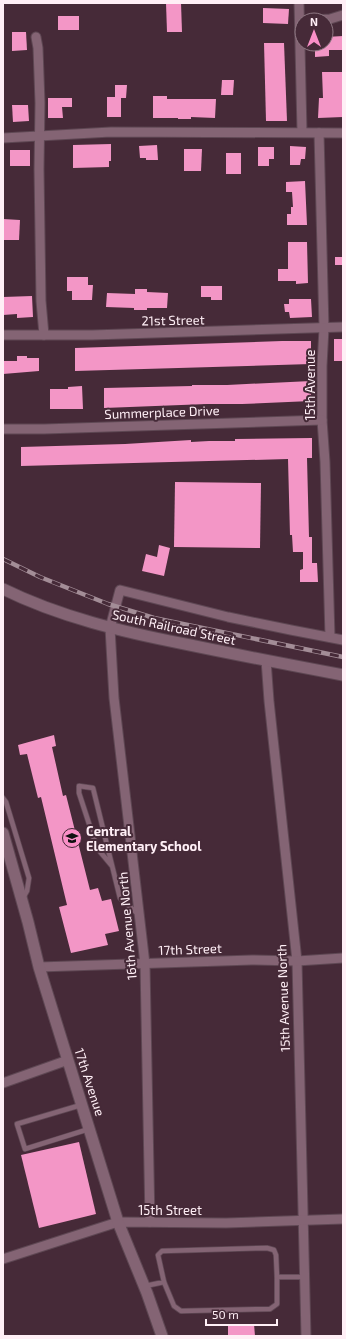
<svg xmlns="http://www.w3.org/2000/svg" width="346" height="1339" viewBox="0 0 346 1339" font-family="'Exo 2',sans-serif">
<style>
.building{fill:#f396c6}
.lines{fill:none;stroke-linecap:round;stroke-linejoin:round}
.service-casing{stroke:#5e4753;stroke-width:6}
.minor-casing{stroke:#5e4753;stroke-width:11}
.tertiary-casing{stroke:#5e4753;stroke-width:13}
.service{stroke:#846474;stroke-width:4.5}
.minor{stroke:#846474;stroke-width:9}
.tertiary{stroke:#846474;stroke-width:11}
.rail-casing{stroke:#a38d97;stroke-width:4.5}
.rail{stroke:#462a38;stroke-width:3;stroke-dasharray:9;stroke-linecap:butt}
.labels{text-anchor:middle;stroke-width:4;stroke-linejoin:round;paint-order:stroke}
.street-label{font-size:13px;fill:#ffeff6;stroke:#462a38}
.poi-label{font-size:13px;font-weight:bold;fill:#ffeff6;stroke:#462a38;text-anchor:start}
</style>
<rect width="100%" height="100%" fill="#462a38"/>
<!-- building -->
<g class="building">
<path d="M166,3h15l1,29h-15z"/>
<path d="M263,8l26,1 -1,15 -25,-1z"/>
<rect x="58" y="16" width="21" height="14"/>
<path d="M12,32h14l1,18 -15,1z"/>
<path d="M343,36v14h-14v6l-14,1v-13h11v-7z"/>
<path d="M264,43h20l3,78h-21z"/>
<path d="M322,72h20l1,45 -25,1 1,-20h4z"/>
<path d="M222,80h12l-1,15h-12z"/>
<path d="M115,85h12l-1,13h-5v19h-14v-20h8z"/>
<path d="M153,96h14v3h49l-1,19 -24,-1v2h-13v-1h-25z"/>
<path d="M48,98h24v9h-10l1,11h-15z"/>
<path d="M12,105h16l1,16 -16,1z"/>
<path d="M111,144v17h-2v6l-36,1v-23z"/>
<path d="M157,145l1,15h-12v-2h-6l-1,-12z"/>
<path d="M290,146l16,1 -1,12h-4l-1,6h-10z"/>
<path d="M258,147h16v12h-5v7h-11z"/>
<path d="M184,149h18l-1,22h-17z"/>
<rect x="10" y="150" width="20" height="16"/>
<rect x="226" y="153" width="15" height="21"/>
<path d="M305,181l2,44h-20v-11h4v-7h2l-1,-15h-6v-10z"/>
<path d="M3,219l17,1 -1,20h-16z"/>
<path d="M288,242h19l1,41 -12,1v-3h-18v-12h10z"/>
<rect x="335" y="257" width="8" height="8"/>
<path d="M67,277h21v8h5l-1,15h-20v-9h-5z"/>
<path d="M201,286h21v14h-11v-3h-10z"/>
<path d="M135,289h12v3l21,1 -1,15h-20v2h-13v-2l-28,-1 1,-14 28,1z"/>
<path d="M32,296l1,21 -16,1v-4l-14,1v-18z"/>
<path d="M289,299h22l1,18 -22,1 -1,-6h-4l-1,-8h5z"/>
<rect x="334" y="339" width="9" height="22"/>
<path d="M282,341h29v23l-236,7v-23z"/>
<path d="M17,356h10v2h12v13l-36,3v-13h14z"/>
<path d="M311,381v20l-69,3h-35l-103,4v-20l88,-2v-1h35z"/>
<path d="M82,386l1,23h-33v-20h18v-2z"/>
<path d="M312,438v20h-5l2,79h3v26h5l1,19h-18v-12l3,-1v-17h-10l-1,-17h-2l-2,-76 -267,7v-19l104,-3 66,-4v2l18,-1h26v-2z"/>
<path d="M175,482l86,1 -1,65 -86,-1z"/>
<path d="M159,545l11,3 -6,28 -22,-5 4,-17 11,3z"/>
<path d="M54,735l2,11 -4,1 11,49 3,-1 24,95 8,-2 4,13 9,-2 8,32 -14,3 3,11 -37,8 -12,-46 8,-2 -26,-108 -3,1 -11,-44 -7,1 -2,-10z"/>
<path d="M79,1142l17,72 -57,14 -18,-73z"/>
<path d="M254,1324l1,12h-27v-11z"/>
</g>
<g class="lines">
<!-- service casing -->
<g class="service-casing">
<g id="service">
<path d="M3,798l3,4 23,76 -2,13 -4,7"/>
<path d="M112,866l-15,-18 -18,-55v-7l14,2 27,110 18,16"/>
<path d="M81,1105l-64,19 8,25 64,-20"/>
<path d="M164,1282l10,24 7,5 89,-2 7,-5v-27"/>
<path d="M145,1286l19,-4 -6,-27 4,-4 105,-3 7,2 2,5 1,22h28"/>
</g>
</g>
<!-- minor casing -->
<g class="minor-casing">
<g id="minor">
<path d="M299,3l3,129"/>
<path d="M313,20l17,-1 13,-4"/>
<path d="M36,37l2,11 2,55 -1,66 2,132 3,34"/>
<path d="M319,133l5,195 -2,38v54l3,42 5,175"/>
<path d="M3,138l108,-6 232,1"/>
<path d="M3,335h89l251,-8"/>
<path d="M3,429h41l278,-9"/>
<path d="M266,660l3,41 28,260 9,375"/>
<path d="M39,967l213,-7 45,1 46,-3"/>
<path d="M3,1083l65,-23"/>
<path d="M150,1222l-5,-258 -31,-266 -4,-70 10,-38 108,27 63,13 52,10"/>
<path d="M3,1259l115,-37 108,1 117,-4"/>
</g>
</g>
<!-- tertiary casing -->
<g class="tertiary-casing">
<g id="tertiary">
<path d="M3,589c57,28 120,43 182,55 53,11 105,21 158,31"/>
<path d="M3,833l25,89 11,45 79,255 29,71 15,43"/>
</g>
</g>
<!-- service -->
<use href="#service" class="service"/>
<!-- minor -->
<use href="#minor" class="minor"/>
<!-- tertiary -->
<use href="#tertiary" class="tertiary"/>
<!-- rail casing -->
<g class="rail-casing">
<path id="rail" d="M3,559l37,18 68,27 46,14 189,39"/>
</g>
<!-- rail -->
<use href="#rail" class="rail"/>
</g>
<!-- icons -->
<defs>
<g id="school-disc" transform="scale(1)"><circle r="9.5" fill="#fa8fc7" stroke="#462a38"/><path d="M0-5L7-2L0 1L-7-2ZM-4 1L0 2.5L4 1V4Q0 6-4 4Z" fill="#111"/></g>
</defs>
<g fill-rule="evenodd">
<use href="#school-disc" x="72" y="838"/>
</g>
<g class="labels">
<!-- street labels -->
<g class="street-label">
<text transform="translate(173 320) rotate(-1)" y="5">21st Street</text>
<text transform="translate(310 385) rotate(-90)" y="5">15th Avenue</text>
<text transform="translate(162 412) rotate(-2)" y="5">Summerplace Drive</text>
<text transform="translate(174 627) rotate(12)" y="5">South Railroad Street</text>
<text transform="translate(127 926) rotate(-95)" y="5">16th Avenue North</text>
<text transform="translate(190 949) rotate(-2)" y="5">17th Street</text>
<text transform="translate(283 998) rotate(-92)" y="5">15th Avenue North</text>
<text transform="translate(90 1082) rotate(72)" y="5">17th Avenue</text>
<text x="170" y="1215">15th Street</text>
</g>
<!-- poi labels -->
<g class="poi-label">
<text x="86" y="836">Central<tspan x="86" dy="15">Elementary School</tspan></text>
</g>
</g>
<!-- border -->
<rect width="346" height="1339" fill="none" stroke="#ffeff6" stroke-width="8"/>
<!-- north arrow -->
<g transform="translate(314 32)"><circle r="19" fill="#462a38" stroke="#907984"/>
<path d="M0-3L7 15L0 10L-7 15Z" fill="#fa8fc7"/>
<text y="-6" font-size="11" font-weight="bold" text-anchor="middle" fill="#ffeff6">N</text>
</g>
<!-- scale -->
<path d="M206 1319v6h71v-6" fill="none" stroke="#ffeff6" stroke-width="2"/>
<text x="212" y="1319" font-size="12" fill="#ffeff6" stroke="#462a38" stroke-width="3" paint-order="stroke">50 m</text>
</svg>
